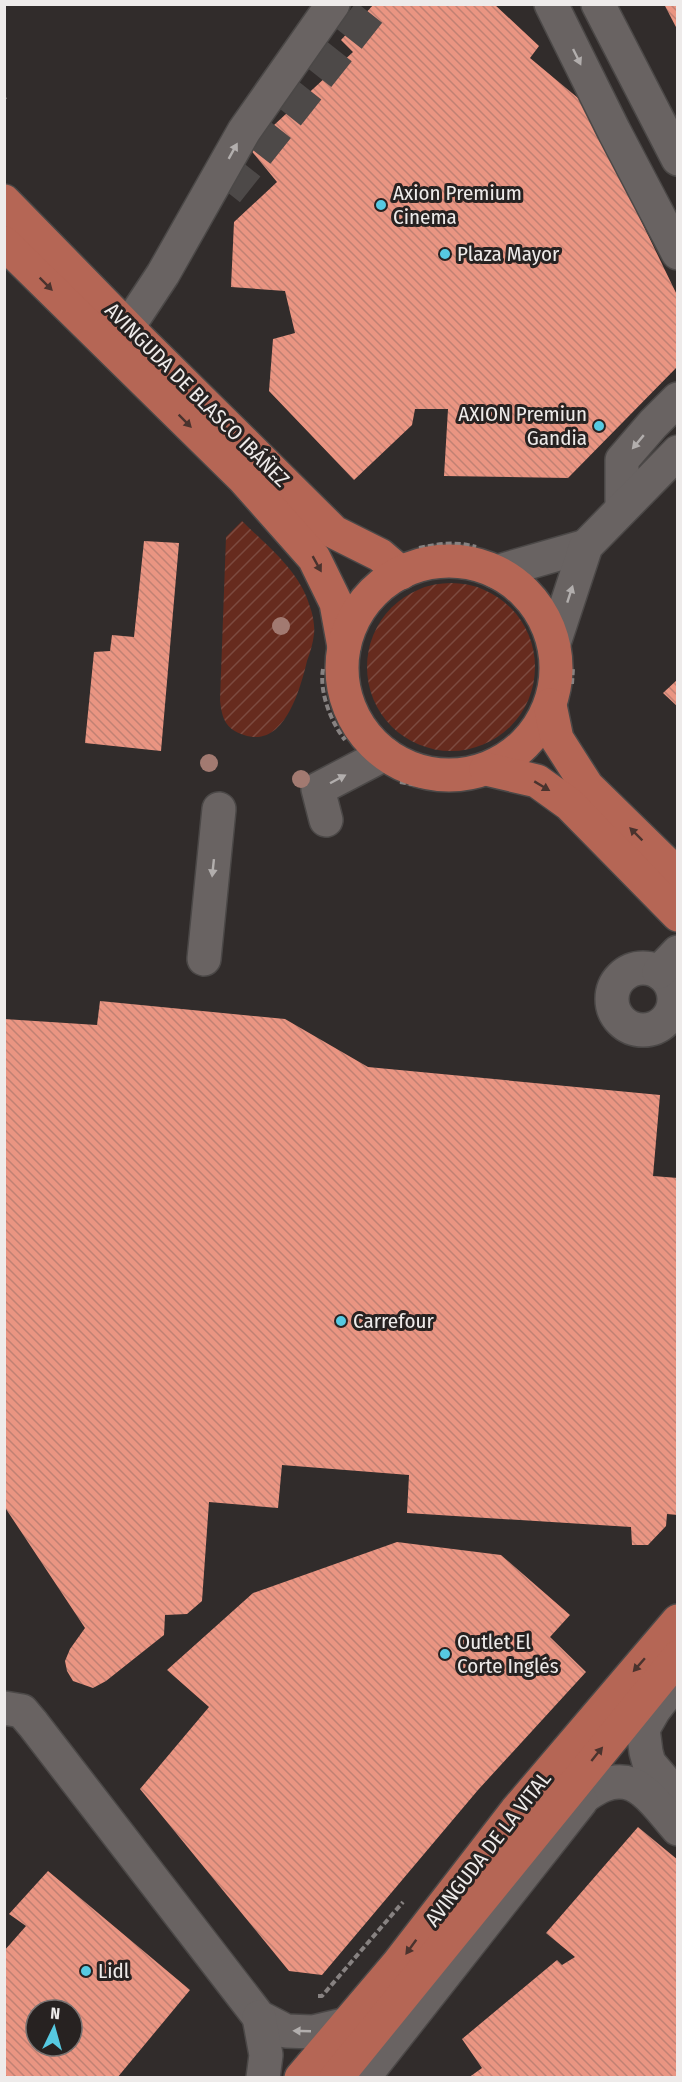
<svg xmlns="http://www.w3.org/2000/svg" width="682" height="2082" viewBox="0 0 682 2082" font-family="'Fira Sans Condensed',sans-serif">
<style>
.garden{fill:url(#garden-furrows)}
.building{fill:url(#building-back-hatch);fill-rule:evenodd}
.lines{fill:none;stroke-linecap:round;stroke-linejoin:round}
.minor-tunnel{stroke:#4d4948;stroke-width:33;stroke-dasharray:33 16;stroke-linecap:butt}
.minor-casing{stroke:#4b4847;stroke-width:36}
.major-casing{stroke:#4b4847;stroke-width:36}
.path{stroke:#878281;stroke-width:4;stroke-dasharray:6 3;stroke-linecap:butt}
.minor{stroke:#696362;stroke-width:33}
.major{stroke:#b56655;stroke-width:33}
.tree{fill:#a27a71}
.oneway{fill:#b2aead}
.oneway2{fill:#4a332e}
.poi-dot{fill:#56c9e1;stroke:#272221;stroke-width:2}
.labels{text-anchor:middle;stroke-width:6;stroke-linejoin:round;paint-order:stroke}
.poi-label{font-size:21px;fill:#eeebea;stroke:#272221;text-anchor:start}
.street-label{font-size:21px;fill:#eeebea;stroke:#272221}
</style>
<defs>
<pattern id="garden-furrows" width="10" height="10" patternUnits="userSpaceOnUse" patternTransform="scale(1.5)"><rect width="10" height="10" fill="#662b1e"/><path d="M-1 1l2-2M0 10L10 0M9 11l2-2" fill="none" stroke="#7c4a3f"/></pattern>
<pattern id="building-back-hatch" width="6" height="6" patternUnits="userSpaceOnUse" patternTransform="scale(1.5)"><rect width="6" height="6" fill="#ea9582"/><path d="M-1 5l2 2M0 0l6 6M5-1l2 2" fill="none" stroke="#c18173"/></pattern>
</defs>
<rect width="100%" height="100%" fill="#312c2b"/>
<!-- garden -->
<g class="garden">
<path d="M242,521c26,26 58,50 68,86 3,8 5,20 4,27 -1,9 -4,19 -7,27 -7,29 -23,88 -63,74 -19,-6 -22,-17 -24,-35l6,-163z"/>
<circle cx="451" cy="667" r="84"/>
</g>
<!-- building -->
<g class="building">
<path d="M374,4h120l45,42 -9,12 54,45 94,194v69l-110,112 -124,-2 4,-67h-33l-3,16 -58,55 -85,-89 4,-52 22,-6 -10,-42 -54,-4 3,-65 43,-40 -28,-34 104,-96 -12,-12z"/>
<path d="M664,4h14v27z"/>
<path d="M144,541l35,2 -18,208 -76,-8 9,-91 16,-1 2,-16 22,2z"/>
<path d="M678,679v28l-15,-14z"/>
<path d="M100,1001l185,18 83,48 292,28 -7,81 25,2v337l-11,-1 -1,12 -18,19h-16l-1,-18 -224,-14 2,-38 -127,-10 -4,43 -69,-6 -7,99 -15,13 -22,1 -1,20 -58,46 -13,7 -20,-7 -6,-10 -2,-10 5,-12 15,-21 -81,-122v-487l93,6z"/>
<path d="M397,1542l104,13 69,60 -20,22 36,35 -108,118 -156,185 -33,-4 -149,-182 69,-82 -42,-37 86,-77z"/>
<path d="M638,1827l40,33v218h-210l14,-10 -20,-29 95,-79 5,5 13,-8 -29,-24z"/>
<path d="M48,1871l142,119 -73,88h-113v-127l22,-25 -17,-12zM36,2010h36v36h-36z"/>
</g>
<g class="lines">
<!-- minor-tunnel -->
<path class="minor-tunnel" d="M227,192l149,-188"/>
<!-- minor casing -->
<g class="minor-casing">
<g id="minor">
<path d="M551,4l63,127 64,122"/>
<path d="M598,4l80,155"/>
<path d="M128,327l35,-53 81,-143 89,-127"/>
<path d="M622,508v-48l31,-36 25,-25"/>
<path d="M496,572l90,-26"/>
<path d="M554,643l32,-97 92,-94"/>
<path d="M326,820l-8,-31 67,-35"/>
<path d="M204,959l15,-150"/>
<circle cx="643" cy="999" r="31"/>
<path d="M659,972l19,-20"/>
<path d="M674,1684l-20,26 -11,19 3,23 3,11 29,34"/>
<path d="M4,1708l18,3 11,13 226,293 27,14 27,1 34,-8"/>
<path d="M562,1814c22,-18 52,-47 81,-23 13,10 24,26 35,38"/>
<path d="M259,2017l7,38 -3,23"/>
<path d="M363,2078l218,-277"/>
</g>
</g>
<!-- major casing -->
<g class="major-casing">
<g id="major">
<path d="M4,201l137,140 193,191 46,23 21,18"/>
<path d="M4,243l240,236 70,79 22,45 8,44"/>
<circle cx="449" cy="668" r="107"/>
<path d="M550,705l7,34 30,47 91,89"/>
<path d="M486,769l51,12 32,23 109,111"/>
<path d="M301,2078l96,-113 119,-154 162,-190"/>
<path d="M336,2078l342,-421"/>
</g>
</g>
<!-- path -->
<g class="path">
<path d="M4,98l2,-1"/>
<path d="M419,548c20,-4 37,-7 57,-1"/>
<path d="M323,669c-4,23 8,53 22,71"/>
<path d="M572,684l1,-16"/>
<path d="M400,782l41,7 20,-2"/>
<path d="M318,1996h4l81,-94"/>
</g>
<!-- minor -->
<use href="#minor" class="minor"/>
<!-- major -->
<use href="#major" class="major"/>
</g>
<!-- trees -->
<g class="tree">
<circle cx="281" cy="626" r="9"/>
<circle cx="209" cy="763" r="9"/>
<circle cx="301" cy="779" r="9"/>
</g>
<!-- one-way arrows -->
<defs><path id="oneway-solid" d="M-6-.8H1V-3.2L6.5 0L1 3.2V.8H-6Z" transform="scale(1.5)"/></defs>
<g class="oneway">
<use href="#oneway-solid" transform="translate(577 57) rotate(64)"/>
<use href="#oneway-solid" transform="translate(233 151) rotate(-61)"/>
<use href="#oneway-solid" transform="translate(638 442) rotate(130)"/>
<use href="#oneway-solid" transform="translate(570 594) rotate(-72)"/>
<use href="#oneway-solid" transform="translate(338 779) rotate(-28)"/>
<use href="#oneway-solid" transform="translate(213 868) rotate(96)"/>
<use href="#oneway-solid" transform="translate(302 2031) rotate(-178)"/>
</g>
<g class="oneway2">
<use href="#oneway-solid" transform="translate(46 284) rotate(45)"/>
<use href="#oneway-solid" transform="translate(185 421) rotate(45)"/>
<use href="#oneway-solid" transform="translate(317 564) rotate(61)"/>
<use href="#oneway-solid" transform="translate(542 786) rotate(31)"/>
<use href="#oneway-solid" transform="translate(636 834) rotate(-135)"/>
<use href="#oneway-solid" transform="translate(639 1665) rotate(131)"/>
<use href="#oneway-solid" transform="translate(597 1754) rotate(-51)"/>
<use href="#oneway-solid" transform="translate(411 1947) rotate(126)"/>
</g>
<!-- markers -->
<g class="poi-dot">
<circle cx="381" cy="205" r="6"/>
<circle cx="445" cy="254" r="6"/>
<circle cx="599" cy="426" r="6"/>
<circle cx="341" cy="1321" r="6"/>
<circle cx="445" cy="1654" r="6"/>
<circle cx="86" cy="1971" r="6"/>
</g>
<g class="labels">
<!-- poi labels -->
<g class="poi-label">
<text x="393" y="200">Axion Premium<tspan x="393" dy="24">Cinema</tspan></text>
<text x="457" y="261">Plaza Mayor</text>
<text x="587" y="421" text-anchor="end">AXION Premiun<tspan x="587" dy="24">Gandia</tspan></text>
<text x="353" y="1328">Carrefour</text>
<text x="457" y="1649">Outlet El<tspan x="457" dy="24">Corte Inglés</tspan></text>
<text x="98" y="1978">Lidl</text>
</g>
<!-- street labels -->
<g class="street-label">
<text transform="translate(197 395) rotate(45)" y="7">AVINGUDA DE BLASCO IBÁÑEZ</text>
<text transform="translate(488 1849) rotate(-52)" y="7">AVINGUDA DE LA VITAL</text>
</g>
</g>
<!-- border -->
<rect width="682" height="2082" fill="none" stroke="#eeebea" stroke-width="12"/>
<!-- north arrow -->
<g transform="translate(54 2028) rotate(5)"><circle r="28" fill="#272221" stroke="#777271" stroke-width="1.5"/>
<path d="M0-4.5L10 22L0 15L-10 22Z" fill="#56c9e1"/>
<text y="-9" font-size="16" font-weight="bold" text-anchor="middle" fill="#eeebea">N</text>
</g>
</svg>
